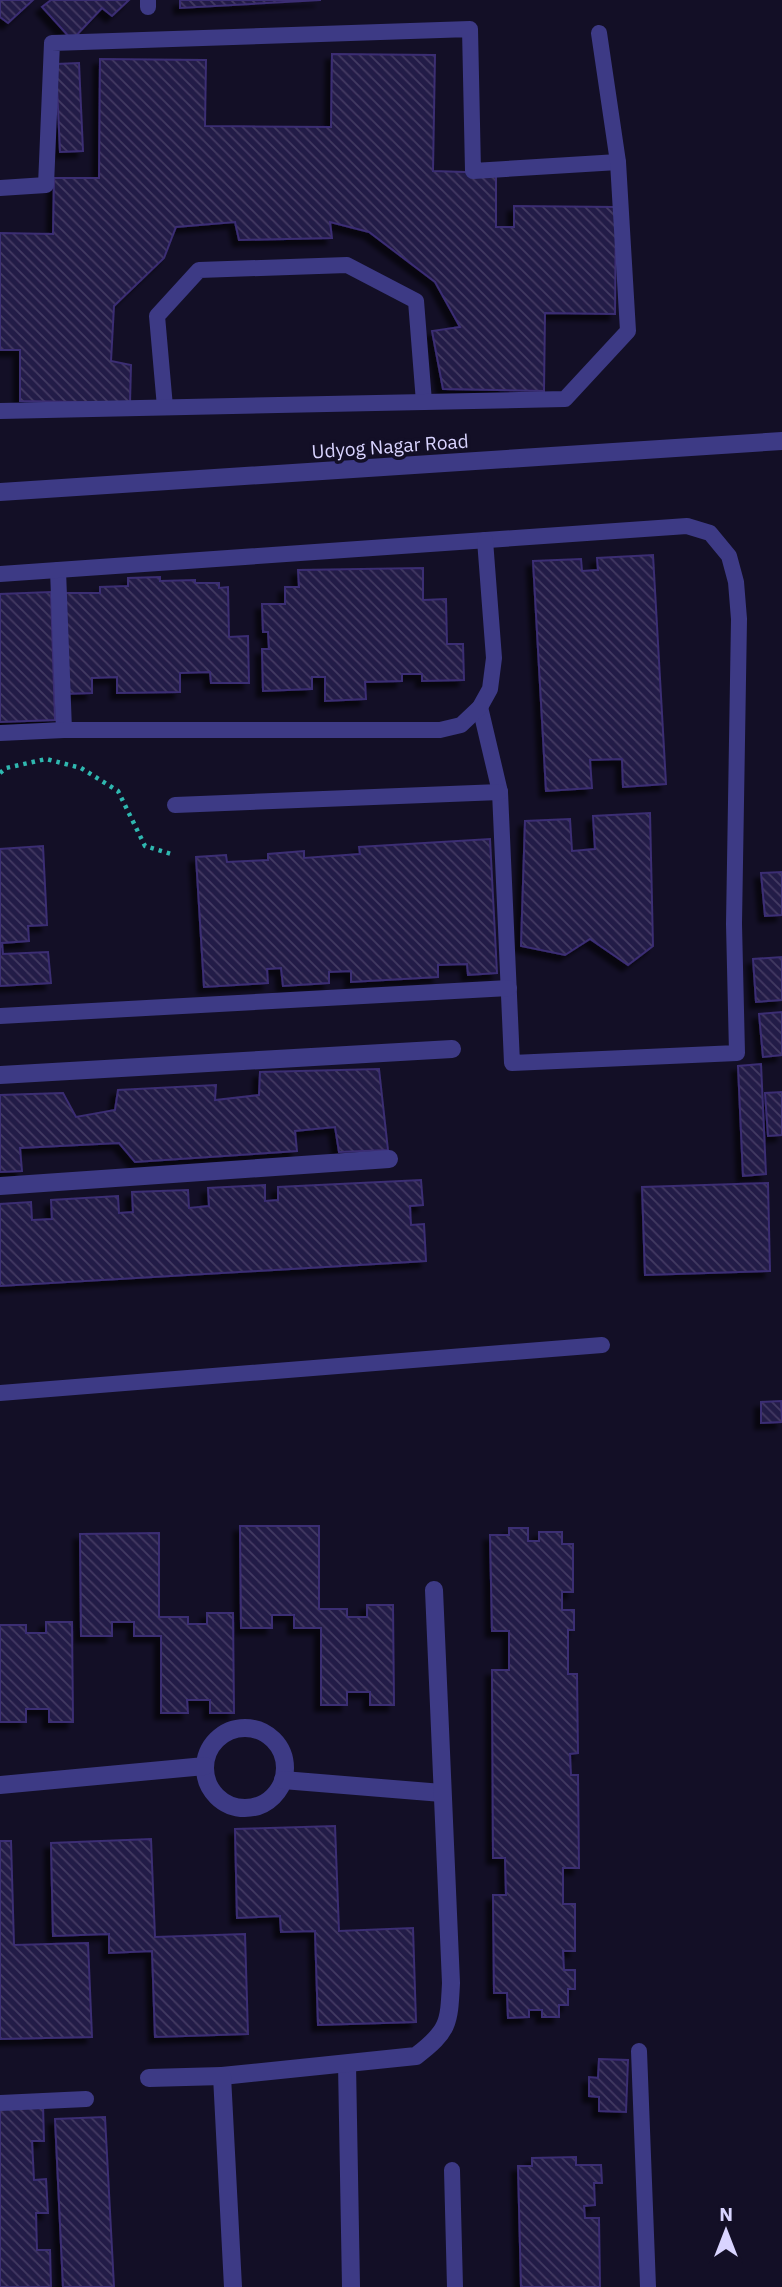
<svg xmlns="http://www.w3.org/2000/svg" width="782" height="2287" viewBox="0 0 782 2287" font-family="'IBM Plex Sans',sans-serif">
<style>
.building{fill:url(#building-back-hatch);stroke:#3b2d73;stroke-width:2;filter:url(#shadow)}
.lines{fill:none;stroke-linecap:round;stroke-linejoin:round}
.path{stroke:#2fb8b0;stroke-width:4.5;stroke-dasharray:3.5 5;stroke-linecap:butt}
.lane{stroke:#3d3a85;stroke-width:16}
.street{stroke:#3d3a85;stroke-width:18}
.labels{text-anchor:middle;stroke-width:7;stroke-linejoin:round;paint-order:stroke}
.street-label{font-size:19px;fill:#d9d4ff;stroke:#130f26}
</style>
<defs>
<pattern id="building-back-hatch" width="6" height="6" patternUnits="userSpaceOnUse" patternTransform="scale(1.75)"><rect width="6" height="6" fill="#241b47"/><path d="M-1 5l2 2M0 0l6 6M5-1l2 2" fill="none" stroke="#433b63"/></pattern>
<filter id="shadow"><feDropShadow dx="-6" dy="6" stdDeviation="2" flood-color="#0009"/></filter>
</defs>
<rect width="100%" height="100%" fill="#130f26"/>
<!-- building -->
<g class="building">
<path d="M0,0h33l-25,23 -8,-6z"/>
<path d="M51,0h78l-17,16 -10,-8 -30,32 -30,-33z"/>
<path d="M180,0h141l-141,8z"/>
<path d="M332,54l103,1 -2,116 63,2v54h18v-21l102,1 -1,107 -70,-1 -1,78 -101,-2 -11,-58 28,-4 -25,-45 -66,-50 -39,-10 2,16 -93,2 -4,-18 -59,5 -12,31 -50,48 -3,55 20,4 -1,38 -110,-2v-51h-20v-117l53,1 1,-56h45l1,-119 106,1 -1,66 126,1z"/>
<path d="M79,63l4,88 -23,1 -4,-88z"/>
<path d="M653,555l13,229 -43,3 -1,-28 -32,1 2,28 -46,3 -13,-230 48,-2 1,12 16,-1 -1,-12z"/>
<path d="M423,568v32l23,-1 1,45h16l1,36 -42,1v-7h-20v7l-37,1 1,17 -41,2v-24h-13v12l-49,2 -1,-42h7l-1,-17h-5l-1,-28h23v-17h14l-1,-17z"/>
<path d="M160,577v4l35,-1v3h24v5l9,-1 1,50 19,-1 1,47h-38l-1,-11 -30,1v19l-63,1v-16l-25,1v15l-29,1 -2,-101h39v-6l28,-1v-8z"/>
<path d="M51,592l4,128 -55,2v-128z"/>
<path d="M650,813l3,133 -25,19 -38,-26 -25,16 -44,-9 4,-125 45,-2 2,32 23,-2 -2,-33z"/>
<path d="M490,839l7,134 -29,2 -1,-11 -29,1v12l-87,5v-11l-22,1v11l-46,3 -2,-18 -14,1 1,14 -64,4 -8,-130 30,-2 1,7 41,-2v-6l36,-3v7l56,-4 -1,-7z"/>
<path d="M43,846l4,79 -19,1 1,15 -27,2 1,11 45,-2 3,31 -51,3v-137z"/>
<path d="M782,872v43l-17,1 -4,-43z"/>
<path d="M782,957v43l-26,2 -3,-43z"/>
<path d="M782,1012v43l-19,2 -4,-43z"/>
<path d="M761,1064l5,110 -23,2 -5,-110z"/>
<path d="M379,1069l9,81 -49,2 -4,-25 -40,4 2,20 -162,11 -16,-19 -99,5 2,23 -22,1v-77l63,-2 13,24 39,-7 3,-20 98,-5 -1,15 44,-5 1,-23z"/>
<path d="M782,1092v43l-14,1 -3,-43z"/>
<path d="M421,1180l2,25 -13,1 1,19 13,-1 2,37 -426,25v-82l31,-2 1,18 20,-1 -1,-19 67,-4 1,17 14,-1 -1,-20 56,-2 1,18 20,-2 -1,-18 57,-3v16l13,-1v-13z"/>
<path d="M768,1183l2,88 -125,4 -3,-88z"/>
<path d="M781,1401l1,21 -21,1v-21z"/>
<path d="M240,1526h79v83h28v8h20v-12h26l1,100h-24v-13h-23v13h-26v-77h-27v-13h-22v13h-31z"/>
<path d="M509,1528h19v13h11v-9h23v12h11v48h-11v18h12v20h-6v44h9l1,79 -8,1 1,21h7l1,93h-16v36h12v47h-12l1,19h11v19h-7v16h-9v12h-17v-7h-13v7l-21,1 -1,-25h-13l-1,-98h13l-1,-37h-12l-1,-188h17v-39h-17l-2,-96h19z"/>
<path d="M159,1533v84h29v7h19v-11h26l1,100h-24v-13h-23l1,13h-27v-77h-27v-14h-22v14h-31l-1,-102z"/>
<path d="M46,1622h26l1,100h-24v-13h-23v13h-26v-97h26v8h20z"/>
<path d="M335,1826l4,105 74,-3 3,94 -98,3 -3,-94 -34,1 -1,-16 -43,2 -2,-89z"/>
<path d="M151,1839l4,98 90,-3 3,100 -93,3 -3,-86 -43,2v-19l-56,2 -2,-93z"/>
<path d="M0,1841h11l3,104 74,-2 4,94 -92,2z"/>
<path d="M599,2059l29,1 -2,52 -27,-1v-14l-10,-1v-19l9,1z"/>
<path d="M43,2104l1,37h-12l2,39 12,-1 2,34h-12l1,37h13l1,37h-51v-181z"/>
<path d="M105,2117l9,170h-51l-8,-168z"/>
<path d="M576,2157v8h25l1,18h-8l1,22 -11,1 1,12h14l1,69h-79l-3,-121h14v-8z"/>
</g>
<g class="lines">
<!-- path -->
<path class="path" d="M0,773l6,-5 40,-9 35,9 37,23 27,55 26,8"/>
<!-- lane -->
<g class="lane">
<path d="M148,0v7"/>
<path d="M0,188l46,-3 6,-142 418,-14 3,142 145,-9"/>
<path d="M165,407l-8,-91 42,-46 148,-5 69,36 8,101"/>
<path d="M0,411l565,-12 63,-68 -10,-169 -19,-129"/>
<path d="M58,570l6,160"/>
<path d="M0,574l687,-48 23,7 19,23 7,26 3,37 -5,305 3,129 -225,10 -12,-271 -20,-85"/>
<path d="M0,733l64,-3h376l21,-5 19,-18 10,-18 4,-31 -9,-118"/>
<path d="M175,805l325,-13"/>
<path d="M0,1016l509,-28"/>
<path d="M0,1393l602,-48"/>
<path d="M639,2051l9,236"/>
<path d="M0,2103l86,-4"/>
<path d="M452,2170l3,117"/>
</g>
<!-- street -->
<g class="street">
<path d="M0,492l782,-51"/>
<path d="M0,1075l452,-26"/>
<path d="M0,1186l389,-27"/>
<circle cx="245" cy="1768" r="40"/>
<path d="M283,1780l159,13"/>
<path d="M0,1785l205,-19"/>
<path d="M347,2064l4,223"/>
<path d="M222,2076l194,-20c33,-25 33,-33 35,-73l-17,-393"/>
<path d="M149,2078l73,-2 11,211"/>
</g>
</g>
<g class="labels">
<!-- street labels -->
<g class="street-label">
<text transform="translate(390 446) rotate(-4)" y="7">Udyog Nagar Road</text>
</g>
</g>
<!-- north arrow -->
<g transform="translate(726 2231)" stroke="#130f26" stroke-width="5" paint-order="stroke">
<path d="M0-5L12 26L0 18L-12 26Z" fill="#d9d4ff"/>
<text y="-10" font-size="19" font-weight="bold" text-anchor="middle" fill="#d9d4ff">N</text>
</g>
</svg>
